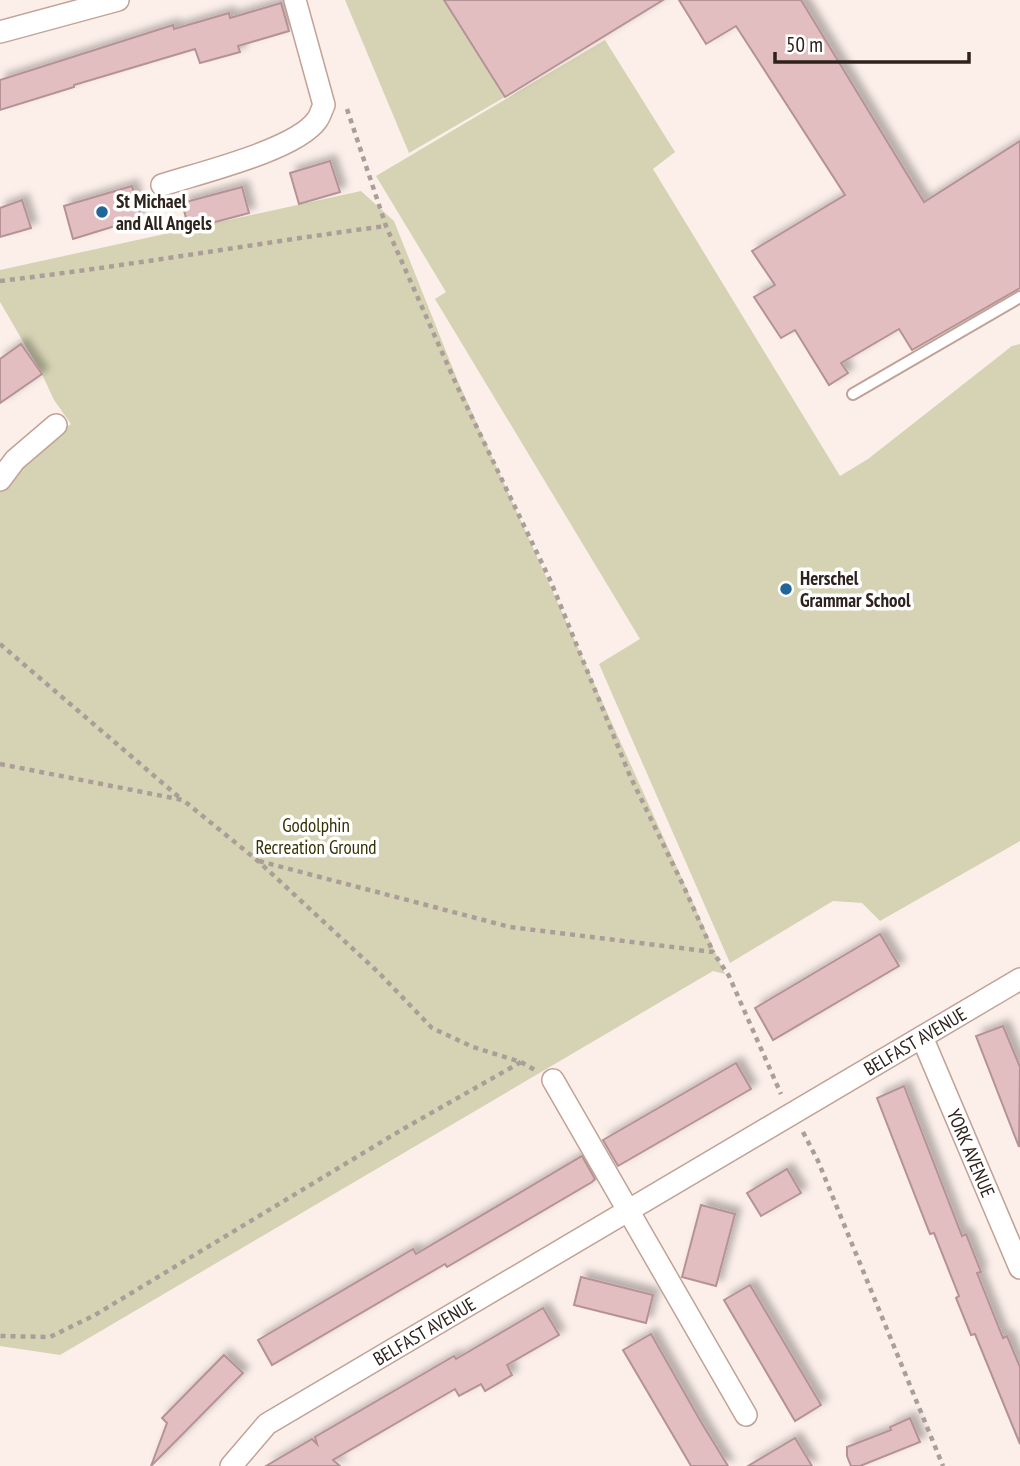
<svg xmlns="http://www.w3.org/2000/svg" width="1020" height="1466" viewBox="0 0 1020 1466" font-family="'PT Sans Narrow',sans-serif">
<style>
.green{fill:#d5d3b4}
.building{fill:#e2bec1;stroke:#b59296;stroke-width:2;filter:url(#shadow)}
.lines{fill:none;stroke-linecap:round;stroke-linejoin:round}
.service-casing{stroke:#c2a296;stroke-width:14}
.minor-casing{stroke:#c2a296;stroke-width:24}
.path{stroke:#ab9e99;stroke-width:4.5;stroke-dasharray:5 5;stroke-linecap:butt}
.service{stroke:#fff;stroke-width:10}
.minor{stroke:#fff;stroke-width:21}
.poi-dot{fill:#21669b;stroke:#fff;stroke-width:2.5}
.labels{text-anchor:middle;stroke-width:7;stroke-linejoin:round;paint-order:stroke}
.poi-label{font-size:19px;font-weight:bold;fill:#2e221d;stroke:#fff;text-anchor:start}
.park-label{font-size:19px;fill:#363204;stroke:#fff}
.street-label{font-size:19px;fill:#2e221d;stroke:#fff}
</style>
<defs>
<filter id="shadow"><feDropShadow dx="6" dy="-6" stdDeviation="3.5" flood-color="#0004"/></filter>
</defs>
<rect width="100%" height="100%" fill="#fcefe9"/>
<!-- green -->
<g class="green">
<path d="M345,0h99l61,97 -96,56z"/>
<path d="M605,40l70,112 -22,17 187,307 28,-17 144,-113 8,-2v497l-140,80 -18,-18 -29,-2 -103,62 -131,-299 41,-25 -205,-340 11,-7 -70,-116z"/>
<path d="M361,191l33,30 63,158 268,595 -12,-3 -653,384 -60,-9v-855l25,-34 46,-33 -17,-24 -13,-28 -41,-70v-32z"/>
</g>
<!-- building -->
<g class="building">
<path d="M444,0h219l-158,97z"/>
<path d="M679,0h122l123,202 96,-61v147l-108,62 -13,-21 -58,34 7,10 -19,12 -34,-55 -14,8 -27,-41 21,-12 -23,-34 93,-56 -109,-169 -30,18z"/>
<path d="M281,3l8,28 -51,15 2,6 -40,11 -5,-14 -121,36v2l-74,23v-30l173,-55 1,4 55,-16 1,5z"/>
<path d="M330,161l10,31 -41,12 -9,-31z"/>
<path d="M132,186l9,32 -68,21 -9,-33z"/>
<path d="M242,187l7,26 -60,16 -7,-26z"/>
<path d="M22,200l9,28 -31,9v-29z"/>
<path d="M21,344l21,30 -42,29v-44z"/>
<path d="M880,934l19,32 -126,74 -18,-32z"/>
<path d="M1003,1026l17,41 -1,80 -43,-111z"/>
<path d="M736,1063l15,26 -133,77 -15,-26z"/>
<path d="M904,1086l58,150 4,-2 15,38 -4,1 26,65 4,-2 13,31v77l-45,-110 -4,1 -15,-37 3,-2 -25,-63 -4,1 -53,-136z"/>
<path d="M582,1156l13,23 -3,3 -145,85 -2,-3 -173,101 -14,-25 155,-91 3,5z"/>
<path d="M787,1169l14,24 -40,23 -14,-23z"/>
<path d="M701,1205l34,9 -19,72 -34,-9z"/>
<path d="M581,1277l72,18 -7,28 -72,-18z"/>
<path d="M750,1285l71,120 -26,16 -71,-121z"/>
<path d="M543,1308l16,27 -52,30 5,10 -27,16 -4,-7 -22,12 -4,-7 -122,71 7,6h-74l46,-27 5,5 -2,-7 139,-81 2,3z"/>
<path d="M651,1334l50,88 27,44h-37l-4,-7 -64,-109z"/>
<path d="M224,1355l19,18 -92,93 16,-43 -5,-5z"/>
<path d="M910,1418l10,24 -60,24h-9l-4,-10v-9l44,-17 -1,-3z"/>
<path d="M795,1438l17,28h-64z"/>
</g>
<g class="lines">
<!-- service casing -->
<g class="service-casing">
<path id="service" d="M853,394l167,-97"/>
</g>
<!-- minor casing -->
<g class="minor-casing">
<g id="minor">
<path d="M0,32l118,-32"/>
<path d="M162,185c37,-12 134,-35 155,-65 3,-4 5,-11 7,-15l-29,-105"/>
<path d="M0,480l15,-20 41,-35"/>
<path id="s1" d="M922,1037l98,231"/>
<path d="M553,1080l193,335"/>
<path id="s2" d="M231,1466l36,-42 753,-445"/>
</g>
</g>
<!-- path -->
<g class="path">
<path d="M347,109l39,117 71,160 94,196 79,194 54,111 29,65"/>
<path d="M0,281c129,-15 257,-38 386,-55"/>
<path d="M0,644l180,154"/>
<path d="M0,764l183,36 75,61 121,112 53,55 41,19 48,15 -118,67 -308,186 -45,22 -50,-1"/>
<path d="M259,861l251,66 203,25 16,24 52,118"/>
<path d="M521,1062l14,8"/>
<path d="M803,1132l15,29 125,305"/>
</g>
<!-- service -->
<use href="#service" class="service"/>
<!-- minor -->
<use href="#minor" class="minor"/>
</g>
<!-- markers -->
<g class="poi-dot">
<circle cx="102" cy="212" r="7"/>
<circle cx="786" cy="589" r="7"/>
</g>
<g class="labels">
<!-- poi labels -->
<g class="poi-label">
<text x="116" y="208">St Michael<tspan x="116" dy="22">and All Angels</tspan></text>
<text x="800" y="585">Herschel<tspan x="800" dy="22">Grammar School</tspan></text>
</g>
<!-- park labels -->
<g class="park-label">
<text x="316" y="832">Godolphin<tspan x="316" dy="22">Recreation Ground</tspan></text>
</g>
<!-- street labels -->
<g class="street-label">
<text dy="7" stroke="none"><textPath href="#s2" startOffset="808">BELFAST AVENUE</textPath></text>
<text dy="7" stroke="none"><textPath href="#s1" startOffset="126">YORK AVENUE</textPath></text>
<text dy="7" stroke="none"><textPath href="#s2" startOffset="238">BELFAST AVENUE</textPath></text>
</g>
</g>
<!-- scale -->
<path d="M775 52v10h194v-10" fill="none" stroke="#2e221d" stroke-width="3.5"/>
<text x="786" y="52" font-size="21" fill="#2e221d" stroke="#ffffff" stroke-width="5" paint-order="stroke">50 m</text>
</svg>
